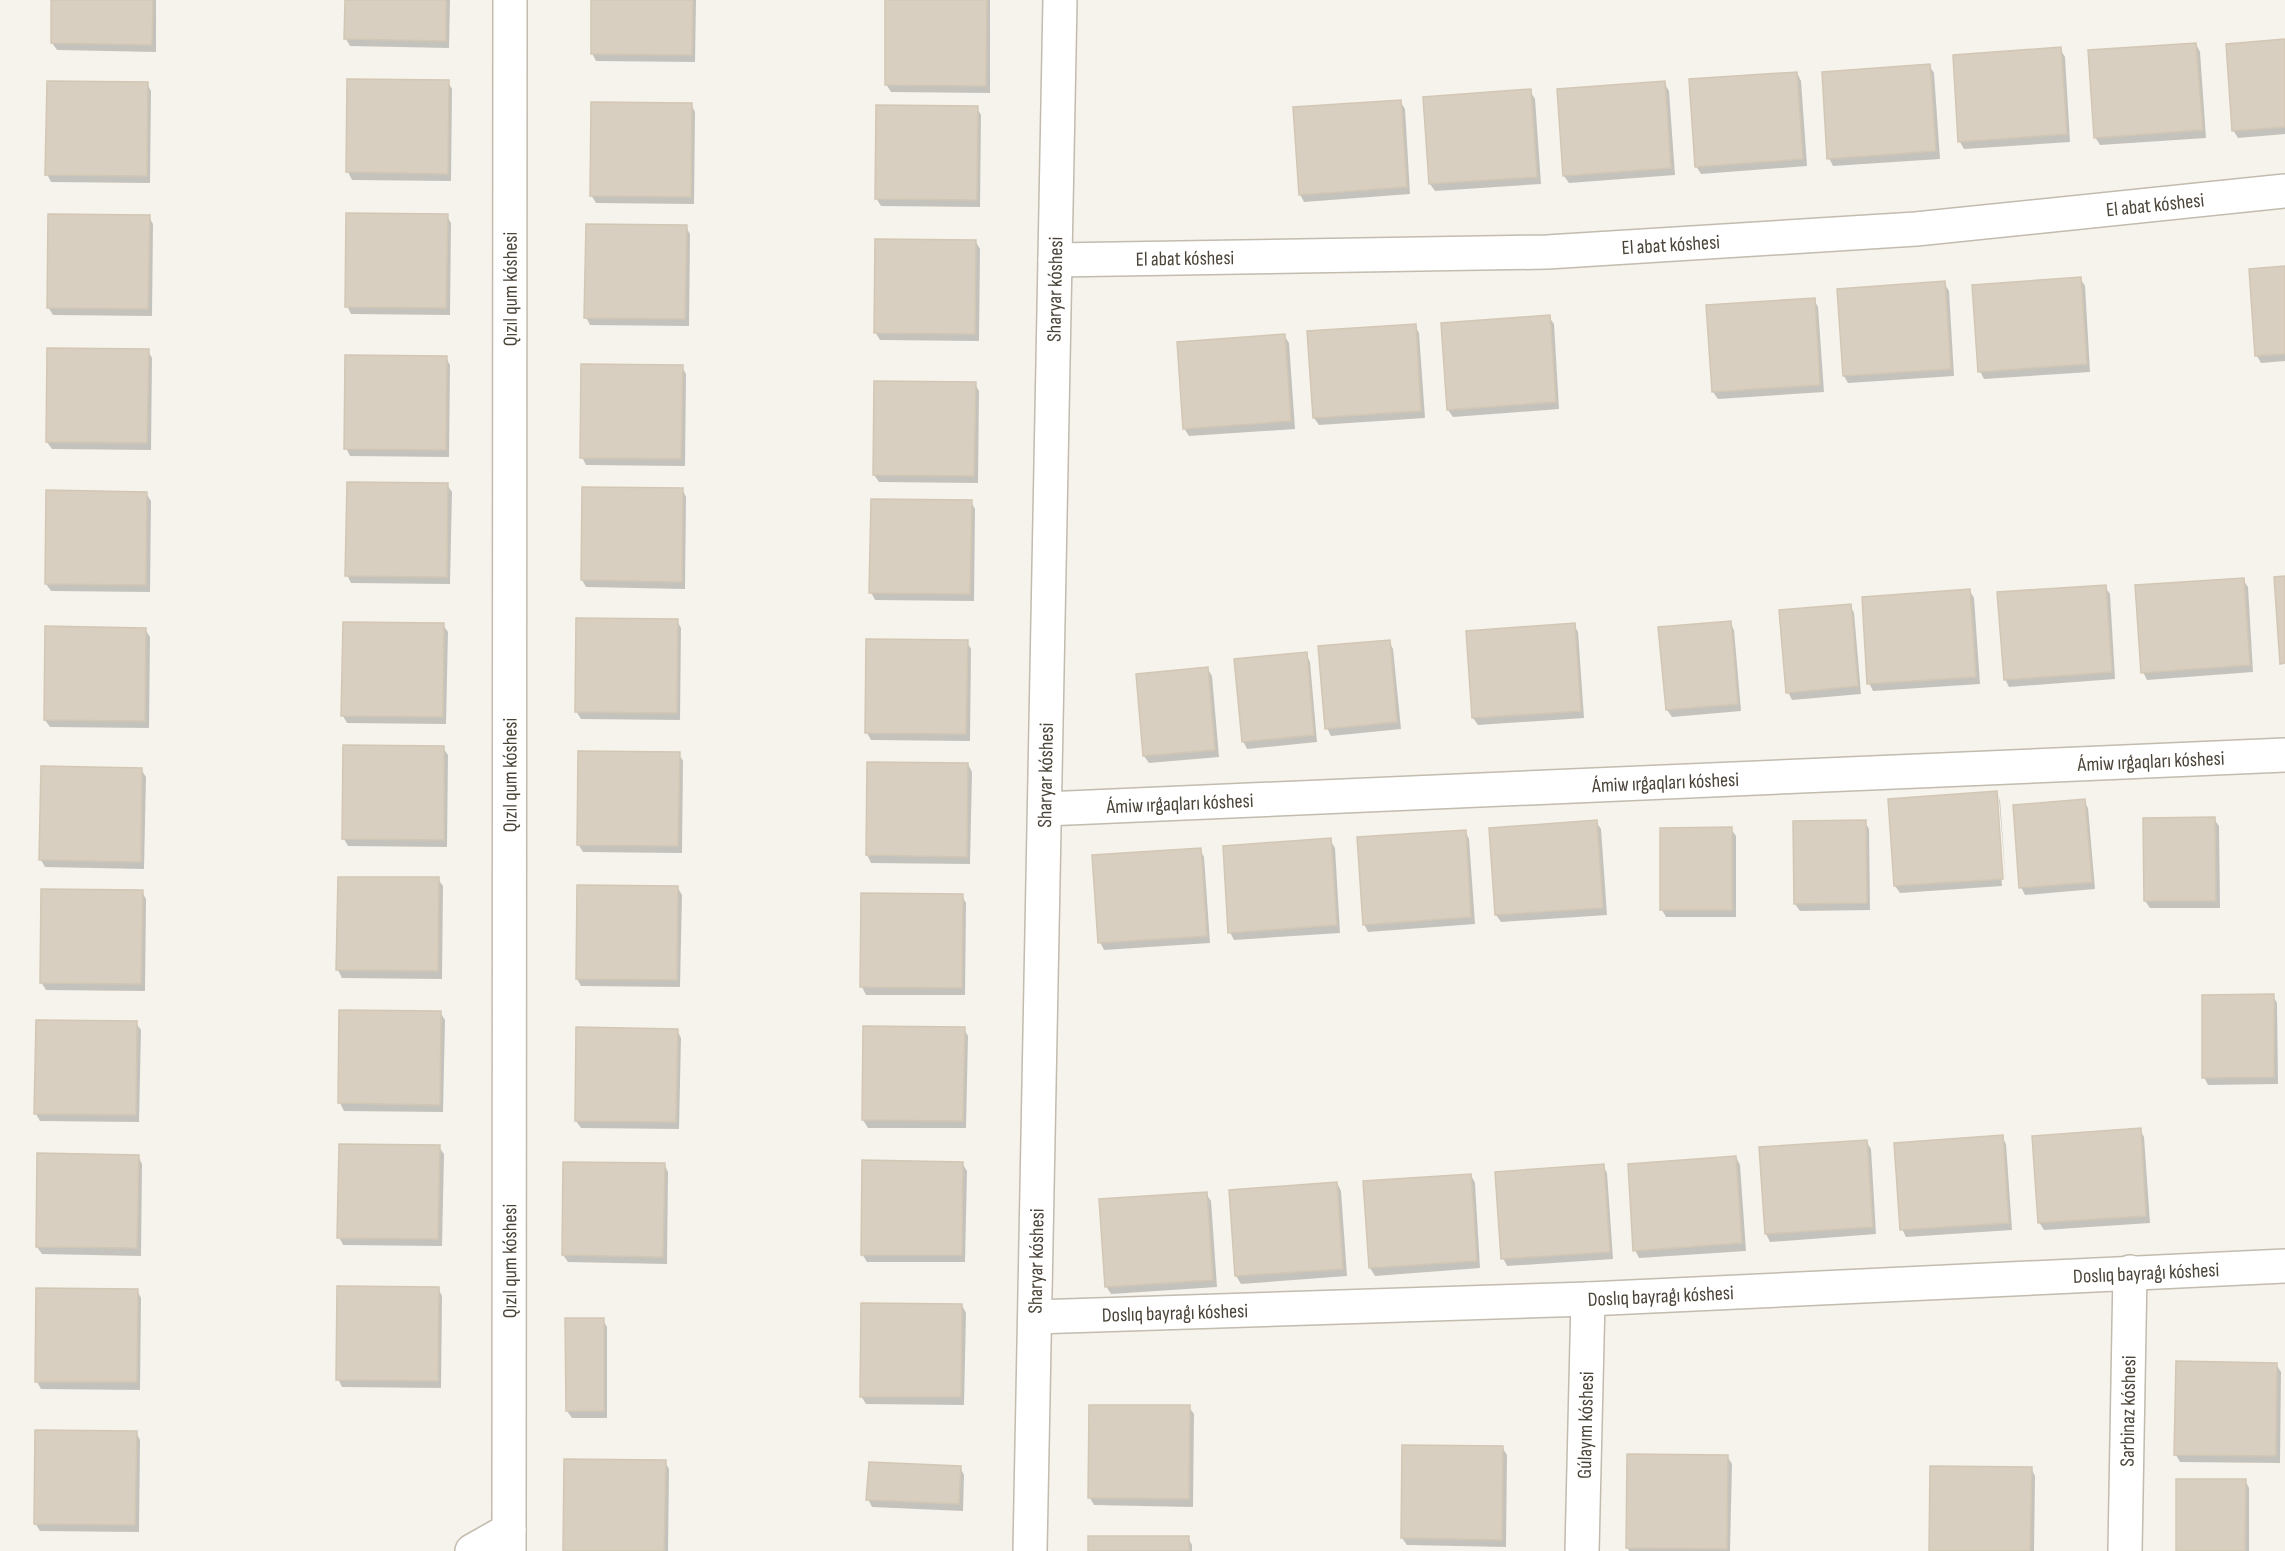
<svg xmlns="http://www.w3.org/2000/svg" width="2285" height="1551" viewBox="0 0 2285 1551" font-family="'Sofia Sans Condensed',sans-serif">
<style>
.shadow{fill:#0003}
.building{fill:#d8cfc1;stroke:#d3c7b4;stroke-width:1.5}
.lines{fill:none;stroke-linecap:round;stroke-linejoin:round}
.street-casing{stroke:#c2bbae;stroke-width:36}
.street{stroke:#fff;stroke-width:33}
.labels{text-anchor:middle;stroke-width:5;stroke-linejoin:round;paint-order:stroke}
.street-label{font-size:20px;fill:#4b4439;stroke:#fff}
</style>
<rect width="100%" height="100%" fill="#f6f3ec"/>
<!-- shadow -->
<g class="shadow">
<path d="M53,0h103v52l-99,-2 -5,-7z"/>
<path d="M347,0h103l-1,48 -99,-2 -4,-7z"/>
<path d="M593,0h103l-1,62 -99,-1 -4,-8z"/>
<path d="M887,0h103v93l-99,-1 -5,-8z"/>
<path d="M2285,41v93l-47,4 -5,-8z"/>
<path d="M2196,44l4,8 6,86 -106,7 -5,-8z"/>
<path d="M2060,49l5,8 5,85 -106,7 -4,-7z"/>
<path d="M1929,65l5,8 6,86 -107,7 -4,-8z"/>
<path d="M1797,73l4,8 6,85 -106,8 -5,-8z"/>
<path d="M448,82l4,7 -1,92 -99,-1 -4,-8z"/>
<path d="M1664,83l5,8 6,84 -106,8 -5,-7z"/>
<path d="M147,84l4,7 -1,92 -99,-1 -4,-8z"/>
<path d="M1530,91l5,8 6,85 -106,7 -5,-7z"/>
<path d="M1400,101l5,8 5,85 -106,8 -4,-8z"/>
<path d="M691,104l4,8 -1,92 -98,-1 -5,-8z"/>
<path d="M977,108l4,7 -1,92 -99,-1 -5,-8z"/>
<path d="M447,216l4,7 -1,92 -99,-1 -4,-8z"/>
<path d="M149,217l4,7 -1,92 -99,-1 -5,-8z"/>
<path d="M686,227l4,7 -1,92 -99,-1 -4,-8z"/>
<path d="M976,242l4,7 -1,92 -99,-1 -5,-8z"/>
<path d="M2285,268v93l-24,2 -4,-7z"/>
<path d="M2080,278l5,8 5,86 -106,7 -4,-8z"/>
<path d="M1944,283l5,8 5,85 -106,7 -4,-7z"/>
<path d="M1814,300l4,7 6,85 -106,7 -5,-7z"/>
<path d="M1549,317l5,7 5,85 -106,8 -5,-7z"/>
<path d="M1415,326l4,7 6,85 -106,7 -5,-7z"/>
<path d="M1284,335l5,8 6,86 -106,7 -5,-8z"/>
<path d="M148,351l4,7 -1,92 -99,-1 -5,-7z"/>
<path d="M446,358l4,7 -1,92 -99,-1 -4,-8z"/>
<path d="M682,367l4,7 -1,92 -99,-1 -4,-8z"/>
<path d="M975,384l4,7 -1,92 -99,-1 -5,-7z"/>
<path d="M447,485l5,7 -2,92 -99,-1 -4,-8z"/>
<path d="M682,489l4,8 -1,92 -99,-2 -4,-7z"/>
<path d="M146,493l5,8 -1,91 -99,-1 -5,-7z"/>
<path d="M971,502l4,7 -1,92 -99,-1 -4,-8z"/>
<path d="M2243,580l5,7 5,85 -106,8 -4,-8z"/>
<path d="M2105,587l5,7 5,85 -106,8 -4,-8z"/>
<path d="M1970,591l4,7 6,86 -107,7 -4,-8z"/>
<path d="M1850,605l4,8 7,81 -69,6 -4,-8z"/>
<path d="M677,621l4,7 -1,92 -99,-1 -5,-8z"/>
<path d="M1730,623l4,7 7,81 -69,6 -5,-7 -7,-81z"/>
<path d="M443,625l5,7 -2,92 -99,-1 -4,-7z"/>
<path d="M1574,625l4,7 6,86 -106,7 -5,-7z"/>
<path d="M145,629l5,8 -1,91 -99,-1 -5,-7z"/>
<path d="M1389,641l4,8 8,80 -70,7 -4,-8z"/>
<path d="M967,642l4,7 -1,92 -99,-1 -4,-7z"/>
<path d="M1306,654l4,8 7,80 -70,7 -4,-8z"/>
<path d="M1207,668l5,8 7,81 -70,6 -5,-7z"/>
<path d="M443,748l5,7 -1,92 -99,-1 -4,-7z"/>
<path d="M679,754l4,7 -1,92 -99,-1 -5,-8z"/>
<path d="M968,764l4,8 -2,92 -99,-1 -4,-8z"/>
<path d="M141,769l5,8 -2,92 -99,-2 -4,-7z"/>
<path d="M1996,793l4,7 6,86 -7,-88h-3l6,88 -102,7 -5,-7z"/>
<path d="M2084,801l4,7 7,81 -70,6 -4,-8z"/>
<path d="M2214,819l5,7 1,82h-70l-5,-7z"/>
<path d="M1596,822l5,7 6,86 -106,7 -5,-7z"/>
<path d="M1865,822l4,7 1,81 -70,1 -5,-7z"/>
<path d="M1731,829l5,7v81h-70l-4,-7z"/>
<path d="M1465,831l4,8 6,85 -107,8 -4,-8z"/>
<path d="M1330,840l5,8 5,85 -106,7 -4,-8z"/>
<path d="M1200,850l4,7 6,86 -106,7 -4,-8z"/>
<path d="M438,879l5,7 -1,93 -100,-1 -4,-8z"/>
<path d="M678,888l4,7 -2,92 -99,-1 -4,-7z"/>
<path d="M142,892l4,7 -1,92 -99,-1 -5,-8z"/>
<path d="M863,894l99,2 4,7 -1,92h-99l-4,-8z"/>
<path d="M2273,996l4,7 1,81 -70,1 -4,-8z"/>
<path d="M341,1011l99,1 5,8 -2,92 -99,-1 -4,-8z"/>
<path d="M136,1023l5,7 -2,92 -99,-1 -4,-7z"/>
<path d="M864,1028l100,1 4,7 -2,92h-98l-5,-8z"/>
<path d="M677,1030l4,8 -2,91 -98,-1 -5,-7z"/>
<path d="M2140,1130l4,7 6,86 -106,7 -5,-8z"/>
<path d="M2002,1137l4,7 6,86 -106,7 -4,-8z"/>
<path d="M1866,1141l5,8 5,85 -106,8 -4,-8 -6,-86z"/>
<path d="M439,1147l5,7 -2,92 -99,-1 -4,-8z"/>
<path d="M138,1156l4,8 -1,92 -99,-2 -5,-7z"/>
<path d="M1736,1157l4,8 6,86 -107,7 -4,-8z"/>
<path d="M962,1163l5,8 -2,91h-98l-5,-8z"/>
<path d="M664,1164l4,8 -1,92 -99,-2 -5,-7z"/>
<path d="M1603,1166l4,7 6,86 -106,7 -4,-8z"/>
<path d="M1471,1175l4,8 5,85 -105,8 -5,-8 -5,-86z"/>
<path d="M1337,1183l4,8 6,85 -106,8 -5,-8 -5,-85z"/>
<path d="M1206,1194l5,7 6,86 -106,7 -5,-8z"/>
<path d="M438,1288l4,8 -1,92 -99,-1 -4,-8z"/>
<path d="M137,1290l4,8 -1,92 -99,-1 -4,-7z"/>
<path d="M962,1305l4,8 -2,92 -98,-1 -5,-8z"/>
<path d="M603,1320l4,7v91h-35l-5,-7z"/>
<path d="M2276,1364l5,8 -1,91 -100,-1 -4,-7z"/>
<path d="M1189,1407l5,7 -1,93 -99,-2 -4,-7z"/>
<path d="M136,1432l4,8 -1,92 -99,-1 -5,-8z"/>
<path d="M1502,1447l5,8 -1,92 -99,-2 -5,-7z"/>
<path d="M1727,1456l5,8 -2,87h-101l-2,-4z"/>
<path d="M665,1462l4,7 -1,82h-104z"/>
<path d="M960,1467l4,8 -1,36 -91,-4 -4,-8z"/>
<path d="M2031,1468l4,8 -1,75h-104z"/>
<path d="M2245,1480l4,8v63h-72z"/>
<path d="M1188,1538l4,7v6h-103z"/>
</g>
<!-- building -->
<g class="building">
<path d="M51,0h102l-1,45 -101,-2z"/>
<path d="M345,0h101v41l-102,-2z"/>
<path d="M591,0h102l-1,55 -101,-1z"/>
<path d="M885,0h102l-1,86 -101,-1z"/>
<path d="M2285,39v88l-53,4 -6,-87z"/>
<path d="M2196,43l7,87 -109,8 -6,-88z"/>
<path d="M2061,47l6,87 -109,8 -5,-87z"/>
<path d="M1930,64l6,87 -109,8 -5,-87z"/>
<path d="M1797,72l6,87 -108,8 -6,-88z"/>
<path d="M347,79l102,1 -1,94 -102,-2z"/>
<path d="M47,81l101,1 -1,94 -102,-1z"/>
<path d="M1665,81l6,87 -108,8 -6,-87z"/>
<path d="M1531,89l6,88 -108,7 -6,-87z"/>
<path d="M1401,100l6,87 -108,8 -6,-88z"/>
<path d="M591,102l101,1 -1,94 -101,-1z"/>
<path d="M876,105l102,1 -1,94 -102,-1z"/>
<path d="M346,213l102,1 -2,94 -101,-1z"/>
<path d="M48,214l102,1 -2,94 -101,-1z"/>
<path d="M586,224l101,1 -2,94 -101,-1z"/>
<path d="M875,239l101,1 -1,94 -101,-1z"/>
<path d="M2285,266v88l-30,2 -6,-87z"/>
<path d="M2081,277l6,87 -109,8 -6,-87z"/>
<path d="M1945,281l6,88 -108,7 -6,-87z"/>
<path d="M1815,298l5,87 -108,7 -6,-87z"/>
<path d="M1550,315l6,87 -109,8 -6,-87z"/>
<path d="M1416,324l5,87 -108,7 -6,-87z"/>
<path d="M1285,334l6,87 -108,8 -6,-87z"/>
<path d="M47,348l102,1 -2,94 -101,-1z"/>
<path d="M345,355l102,1 -1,94 -102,-1z"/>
<path d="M581,364l102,1 -2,94 -101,-1z"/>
<path d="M874,381l102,1 -2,94 -101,-1z"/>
<path d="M347,482l101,1 -1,94 -102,-1z"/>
<path d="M582,487l101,1 -1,94 -101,-2z"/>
<path d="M46,490l101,2 -1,93 -101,-1z"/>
<path d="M871,499l101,1 -2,94 -101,-1z"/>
<path d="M2285,576v87l-5,1 -6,-87z"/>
<path d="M2244,578l6,87 -109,8 -6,-88z"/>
<path d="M2106,585l6,87 -108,8 -7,-88z"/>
<path d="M1970,589l6,88 -109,7 -5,-87z"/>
<path d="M1851,604l7,82 -72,7 -7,-83z"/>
<path d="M576,618l102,1 -1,94 -102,-1z"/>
<path d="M1731,621l7,83 -72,6 -8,-83z"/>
<path d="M343,622l101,1 -1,94 -102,-1z"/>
<path d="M1575,623l6,88 -109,7 -6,-87z"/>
<path d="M45,626l101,2 -1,93 -101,-1z"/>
<path d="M866,639l102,1 -2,94 -101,-1z"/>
<path d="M1390,640l7,82 -72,7 -7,-83z"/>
<path d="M1307,652l7,83 -72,7 -8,-83z"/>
<path d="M1208,667l7,83 -72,6 -7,-82z"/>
<path d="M343,745l101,1v94l-102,-1z"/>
<path d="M578,751l102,1 -2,94 -101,-1z"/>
<path d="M867,762l101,1 -1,94 -101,-2z"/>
<path d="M41,766l101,2 -1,94 -102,-2z"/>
<path d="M1997,791l6,88 -109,7 -6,-87z"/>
<path d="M2085,799l7,83 -73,6 -6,-83z"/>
<path d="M2215,817l1,84h-72l-1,-83z"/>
<path d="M1597,820l6,88 -108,7 -6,-87z"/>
<path d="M1866,820l1,83 -73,1 -1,-83z"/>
<path d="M1732,827v83h-72v-82z"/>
<path d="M1466,830l5,87 -108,8 -6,-88z"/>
<path d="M1331,838l6,87 -109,8 -5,-87z"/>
<path d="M1201,848l6,88 -109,7 -6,-88z"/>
<path d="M338,877h101l-1,94 -102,-1z"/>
<path d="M577,885l101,1 -1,94 -101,-1z"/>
<path d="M41,889l102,1 -2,94 -101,-1z"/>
<path d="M861,893l102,1 -1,94 -102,-1z"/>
<path d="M2274,994v83l-72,1v-83z"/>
<path d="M339,1010l102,1 -1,94 -102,-2z"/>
<path d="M36,1020l101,1 -1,94 -102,-1z"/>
<path d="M863,1026l102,1 -2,94 -101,-1z"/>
<path d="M576,1027l102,2 -2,93 -101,-1z"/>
<path d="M2141,1128l5,88 -108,7 -6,-87z"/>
<path d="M2003,1135l6,88 -109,7 -6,-87z"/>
<path d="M1867,1140l6,87 -108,7 -6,-87z"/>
<path d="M339,1144l101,1 -2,94 -101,-1z"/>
<path d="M37,1153l102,2 -2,93 -101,-1z"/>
<path d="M1736,1156l6,87 -109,8 -5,-87z"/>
<path d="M862,1160l101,2 -1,93h-101z"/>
<path d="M563,1162l102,1 -2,94 -101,-2z"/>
<path d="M1604,1164l6,88 -109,7 -6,-87z"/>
<path d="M1471,1174l6,87 -108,7 -6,-87z"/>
<path d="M1337,1182l6,87 -108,7 -6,-86z"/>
<path d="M1207,1192l6,88 -108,7 -6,-88z"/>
<path d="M337,1286l102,1 -1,94 -102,-1z"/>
<path d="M36,1288l102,1 -1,93h-102z"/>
<path d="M861,1303l101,1 -1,93h-101z"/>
<path d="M565,1318h39v93h-38z"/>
<path d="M2176,1361l101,2 -1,93 -102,-1z"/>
<path d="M1089,1405h101l-1,94 -101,-1z"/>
<path d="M35,1430l102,1 -2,94 -101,-1z"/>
<path d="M1402,1445l101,1 -1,94 -101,-2z"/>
<path d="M1627,1454l101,1 -1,94 -101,-1z"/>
<path d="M564,1459l102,1 -2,91h-101z"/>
<path d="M869,1462l92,4 -2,38 -93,-4z"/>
<path d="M1930,1466l102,1 -2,84h-101z"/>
<path d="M2176,1479h70l-1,72h-69z"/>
<rect x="1088" y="1536" width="101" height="15"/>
</g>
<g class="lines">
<!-- street casing -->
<g class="street-casing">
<g id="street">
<path id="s1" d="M1055,260l492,-8 369,-23 369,-38"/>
<path id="s2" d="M1045,809l1240,-54"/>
<path id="s3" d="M1035,1317l553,-18 697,-33"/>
<path d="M472,1551l37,-21"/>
<path id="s4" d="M509,1551l1,-1551"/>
<path id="s5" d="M1030,1551l30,-1551"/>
<path id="s6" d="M1582,1551l6,-252"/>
<path id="s7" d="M2125,1551l5,-279"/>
</g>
</g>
<!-- street -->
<use href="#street" class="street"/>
</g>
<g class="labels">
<!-- street labels -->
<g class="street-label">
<text dy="7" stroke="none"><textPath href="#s1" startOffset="1102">El abat kóshesi</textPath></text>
<text dy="7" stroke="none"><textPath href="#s1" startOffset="616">El abat kóshesi</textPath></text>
<text dy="7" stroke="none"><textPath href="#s1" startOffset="130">El abat kóshesi</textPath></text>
<text dy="7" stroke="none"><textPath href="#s4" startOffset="1262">Qızıl qum kóshesi</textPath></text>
<text dy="7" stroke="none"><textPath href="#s5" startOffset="1262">Sharyar kóshesi</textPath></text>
<text dy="7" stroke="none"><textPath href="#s2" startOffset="1107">Ámiw ırǵaqları kóshesi</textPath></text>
<text dy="7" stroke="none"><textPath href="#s4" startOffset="776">Qızıl qum kóshesi</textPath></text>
<text dy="7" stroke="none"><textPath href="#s5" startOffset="776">Sharyar kóshesi</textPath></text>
<text dy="7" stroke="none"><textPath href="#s2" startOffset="621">Ámiw ırǵaqları kóshesi</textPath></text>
<text dy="7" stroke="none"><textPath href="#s2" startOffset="135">Ámiw ırǵaqları kóshesi</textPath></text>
<text dy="7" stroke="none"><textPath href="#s5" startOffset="290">Sharyar kóshesi</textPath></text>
<text dy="7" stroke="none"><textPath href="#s4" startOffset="290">Qızıl qum kóshesi</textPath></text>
<text dy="7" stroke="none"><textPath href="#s3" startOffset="1112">Doslıq bayraǵı kóshesi</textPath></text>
<text dy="7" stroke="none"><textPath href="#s3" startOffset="626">Doslıq bayraǵı kóshesi</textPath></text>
<text dy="7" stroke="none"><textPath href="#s3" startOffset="140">Doslıq bayraǵı kóshesi</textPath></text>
<text dy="7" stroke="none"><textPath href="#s7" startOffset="140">Sarbinaz kóshesi</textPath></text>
<text dy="7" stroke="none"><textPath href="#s6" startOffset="126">Gúlayım kóshesi</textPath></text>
</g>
</g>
</svg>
